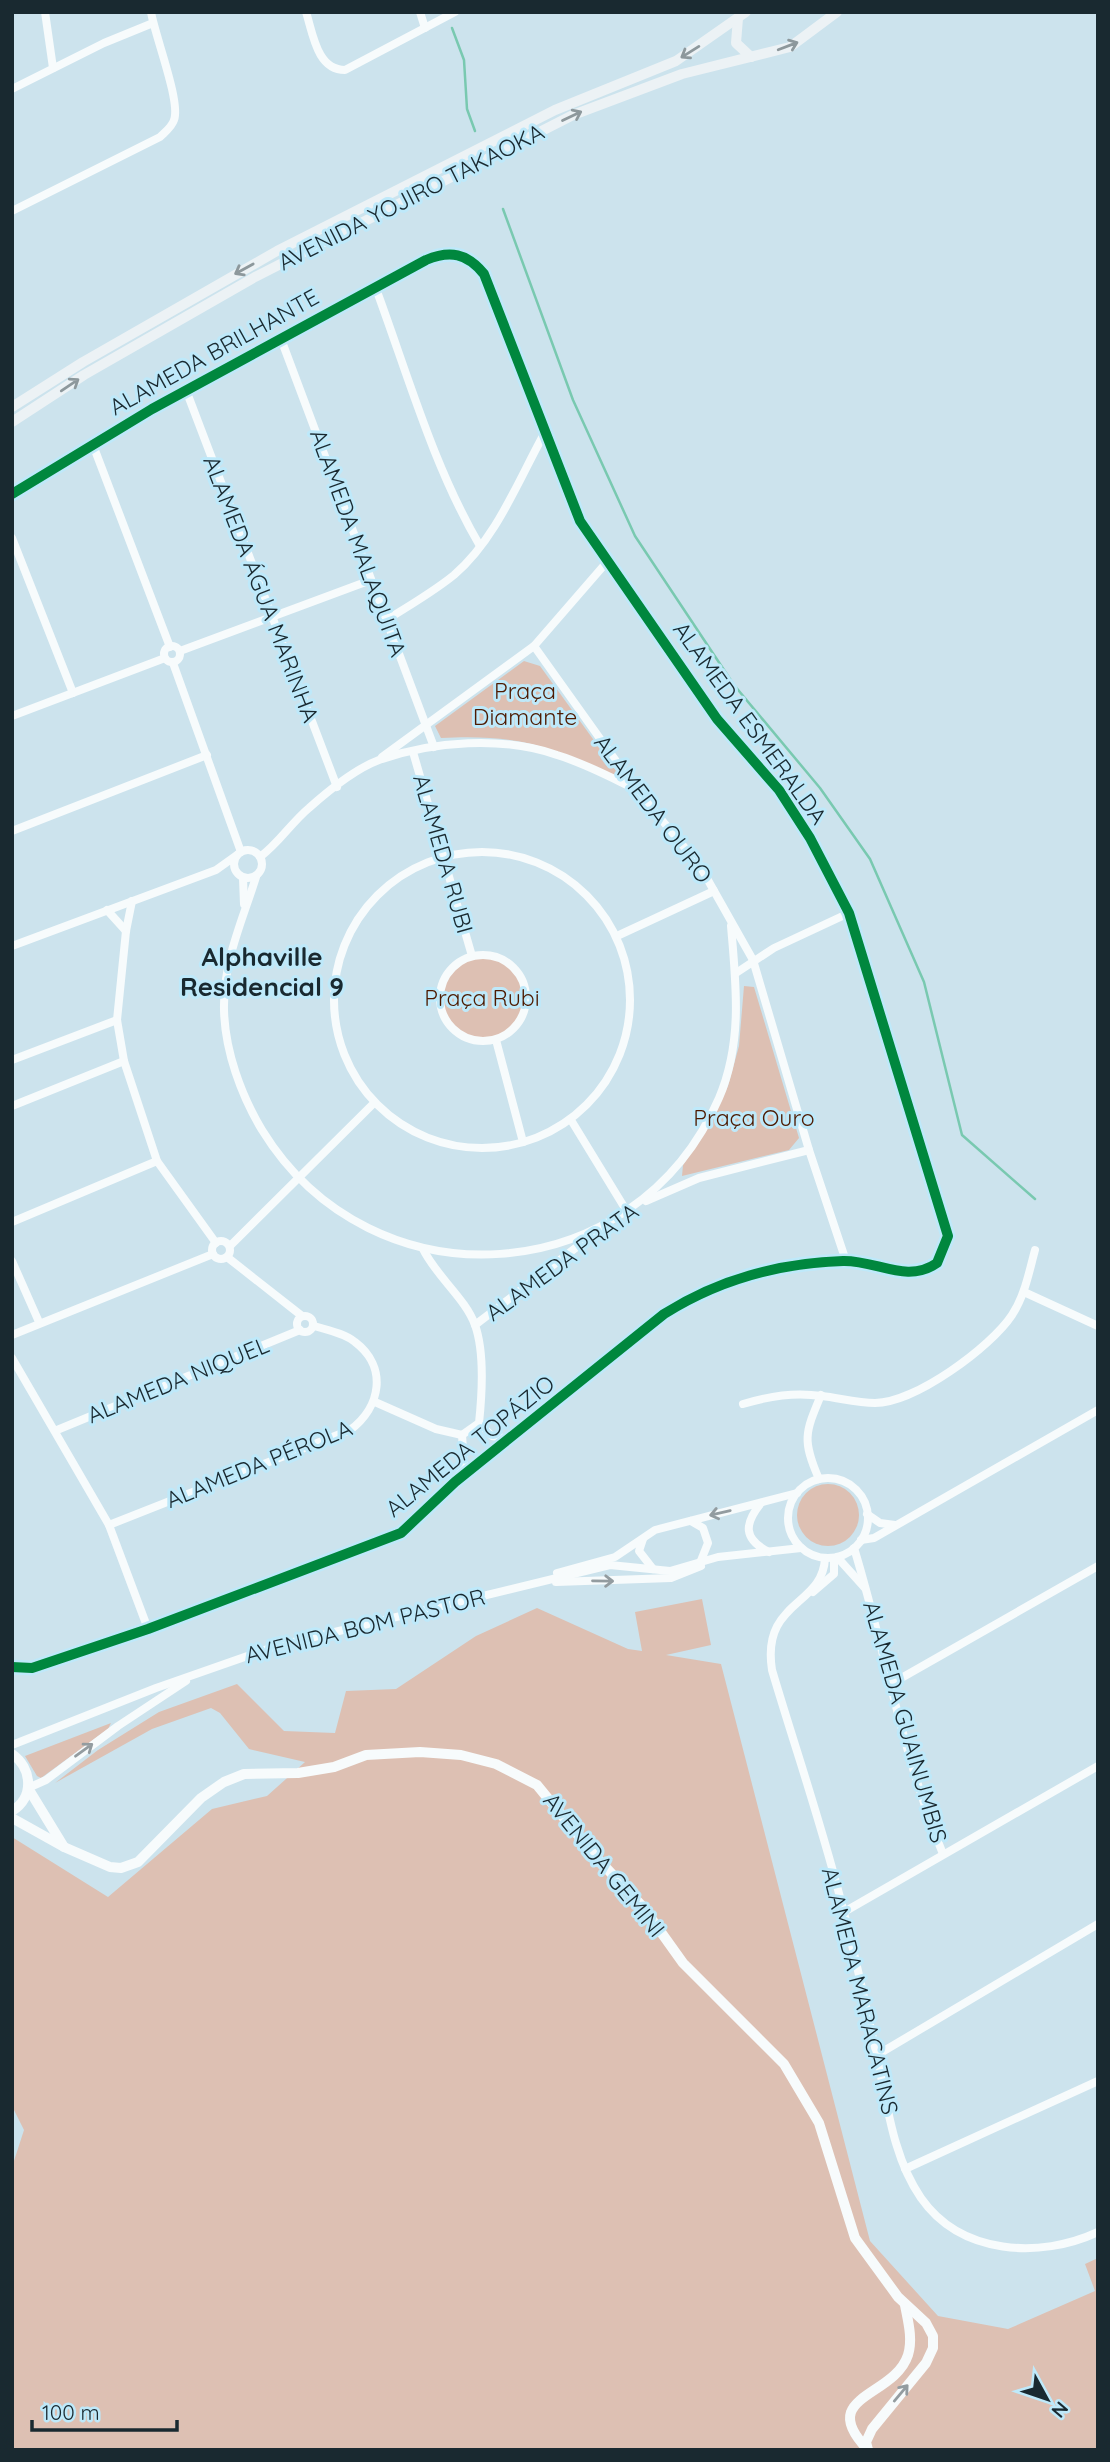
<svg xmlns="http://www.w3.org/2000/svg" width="1110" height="2462" viewBox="0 0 1110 2462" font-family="Quicksand,sans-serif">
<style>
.green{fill:#ddc0b3}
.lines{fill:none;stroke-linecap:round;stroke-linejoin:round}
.stream{stroke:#79c9b0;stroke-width:2.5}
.minor{stroke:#f7fbfc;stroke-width:8}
.tertiary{stroke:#f7fbfc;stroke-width:10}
.secondary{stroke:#ecf2f5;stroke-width:10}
.cycleway-casing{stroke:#bee9fa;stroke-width:15}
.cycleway{stroke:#00873e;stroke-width:10}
.oneway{stroke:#8d989c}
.oneway2{stroke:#939ca0}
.labels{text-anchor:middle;stroke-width:6;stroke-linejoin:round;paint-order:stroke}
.street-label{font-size:23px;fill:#192930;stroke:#bee9fa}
.park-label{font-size:23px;fill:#4e1a00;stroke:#bee9fa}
.quarter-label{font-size:26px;font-weight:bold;fill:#192930;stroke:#bee9fa}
</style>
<rect width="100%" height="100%" fill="#cce3ed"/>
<!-- green -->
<g class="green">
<path d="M524,661l16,5 82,113c-71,-32 -101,-45 -181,-41l-6,-12z"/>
<circle cx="483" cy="998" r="41"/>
<path d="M744,986l10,1 45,151 -10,12 -107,26 1,-11 28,-42 17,-37 11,-40z"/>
<circle cx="828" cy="1515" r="31"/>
<path d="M702,1599l9,46 -45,10 55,9 149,577 68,75 70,13 87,-38 -10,-27 13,-6v192h-1086v-283l12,-37 -12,-24v-269l96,60 104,-88 55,-13 38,-34 -56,-13 -29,-36 -9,-5 -59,21 -97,54 43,-33 61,-38 78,-28 47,47 51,2 11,-42 50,-2 80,-53 61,-28 91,41 14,2 -7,-39z"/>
<path d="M111,1723l-3,6 -67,49 -4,-2 -12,-20z"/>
</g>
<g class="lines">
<!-- stream -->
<g class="stream">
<path d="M452,28l12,32 3,49 8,22"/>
<path d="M503,209l70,191 62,136 99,149 86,103 50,71 54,123 38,153 73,64"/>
</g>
<!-- minor -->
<g class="minor">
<path d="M45,12l8,56"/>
<path d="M306,12c7,22 11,58 39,58l110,-58"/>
<path d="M420,12l5,16"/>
<path d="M12,89l92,-46 49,-20"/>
<path d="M12,211l148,-74c5,-5 12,-10 14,-17 7,-18 -19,-84 -23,-108"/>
<path d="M375,286c32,86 58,180 105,260"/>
<path d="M281,339l153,408"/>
<path d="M186,390l151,397"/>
<path d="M93,445l77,202"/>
<path d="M12,494l140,-85 274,-149c24,-10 41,-7 58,14l96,247 137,198 62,71 31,48 39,75 99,323 -11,27c-30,21 -61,-3 -94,-2 -64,2 -125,19 -179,53l-209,168 -54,51 -253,96 -116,39 -20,-1"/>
<path d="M12,538l61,155"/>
<path d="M386,620c23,-14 47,-28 68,-45 42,-36 64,-94 90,-141"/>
<circle cx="172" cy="654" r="8"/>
<path d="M534,646l102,143 64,77 53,94 56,190 37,111"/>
<path d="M180,651l191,-71"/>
<path d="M173,663l68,189"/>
<path d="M12,716l153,-58"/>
<path d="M413,752l59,204"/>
<path d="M382,757l152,-111 72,-83"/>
<path d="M12,831l195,-76"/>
<circle cx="248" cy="864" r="14"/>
<circle cx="482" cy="1000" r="148"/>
<path d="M260,857c19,-14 31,-34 49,-49 19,-17 46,-39 70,-48 54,-19 124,-24 178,-5 27,8 53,22 78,34"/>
<path d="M256,877c-14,45 -33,84 -32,133 1,41 17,85 38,120 110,179 373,162 457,-32 24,-56 17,-114 12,-172"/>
<path d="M243,878l1,26"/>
<path d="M132,901l-6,30 -9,89 7,41 33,100 59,82"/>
<path d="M107,910l19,21"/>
<path d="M617,936l97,-45"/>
<path d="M12,946l204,-76 21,-15"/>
<circle cx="483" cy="998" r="43"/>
<path d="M736,973l38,-25 75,-35"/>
<path d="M496,1040l27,102"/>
<path d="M12,1060l105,-40"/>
<path d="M12,1106l112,-45"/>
<path d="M571,1120l55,90"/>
<path d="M646,1201l53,-23 110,-28"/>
<path d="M12,1222l145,-61"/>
<circle cx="221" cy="1250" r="9"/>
<path d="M230,1246l143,-142"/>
<path d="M423,1249c13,27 43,50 52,76 10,28 7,70 4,98l-17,12 2,28 -8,18"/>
<path d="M227,1257l75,59"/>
<path d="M12,1261l27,61"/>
<path d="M1024,1292l74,34"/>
<circle cx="305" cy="1324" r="8"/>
<path d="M475,1325l124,-95"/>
<path d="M12,1335l201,-81"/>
<path d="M12,1358l97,167 39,104"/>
<path d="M375,1402l61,27 26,6"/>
<path d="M743,1404c27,-8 51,-12 79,-8 17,2 36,7 53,7 40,0 116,-56 137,-88 13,-20 17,-43 23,-65"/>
<path d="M479,1423l13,13 18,3"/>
<path d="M57,1430l243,-100"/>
<circle cx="828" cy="1518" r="40"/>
<path d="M819,1479c-17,-39 -14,-46 2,-84"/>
<path d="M761,1503c-17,21 -18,36 8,49"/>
<path d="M867,1514l13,9 15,2"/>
<path d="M691,1521l12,7 5,15 -8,20"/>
<path d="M109,1525l241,-95c31,-23 38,-63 5,-88 -11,-9 -28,-12 -41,-16"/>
<path d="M643,1539l-4,12 14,18"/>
<path d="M861,1540l13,-2 224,-128"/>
<path d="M854,1548c31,101 48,207 89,306"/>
<path d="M837,1557l28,31"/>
<path d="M825,1558c-2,49 -64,42 -53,112 24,81 52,161 72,243 12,46 22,93 32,139 11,49 16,104 45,146 40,57 119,61 177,34"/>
<path d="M557,1573l58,-16 40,-27 142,-37"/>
<path d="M556,1582l115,-4 30,-12"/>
<path d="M813,1592l21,-18v-16"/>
<path d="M889,1685l209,-119"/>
<path d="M12,1745l144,-57 117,-41 337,-82 60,6 48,-14 83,-9"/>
<path d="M28,1788l18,-8 72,-54 68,-45"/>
<path d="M844,1912l254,-146"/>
<path d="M877,2055l221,-131"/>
<path d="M905,2169l193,-88"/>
</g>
<!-- tertiary -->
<g class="tertiary">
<path d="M12,1754c20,14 23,43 0,57"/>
<path d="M28,1788l36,59"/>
<path d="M12,1818l52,29 46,20 11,1 17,-6 63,-64 23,-16 20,-8 54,-1 36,-6 32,-12 54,-3 41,3 35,9 41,21 58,71 48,51 40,56 101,101 35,59 36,115 43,59 28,26 7,13v12l-7,15 -54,66 -6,13 2,8"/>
<path d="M868,2450c-53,-55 26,-52 40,-95 5,-16 0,-34 -3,-50"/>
</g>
<!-- secondary -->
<g class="secondary">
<path d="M738,18l-2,25 15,14"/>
<path d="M12,407l71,-45 194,-111 278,-141 121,-49 70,-49"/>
<path d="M12,422l72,-47 171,-98 318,-162 109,-41 108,-27 47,-35"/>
</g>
<!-- cycleway casing -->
<g class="cycleway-casing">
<path id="cycleway" d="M12,494l140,-85 274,-149c24,-10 41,-7 58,14l96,247 137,198 62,71 31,48 39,75 99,323 -11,27c-30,21 -61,-3 -94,-2 -64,2 -125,19 -179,53l-209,168 -54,51 -253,96 -116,39 -20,-1"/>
</g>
<!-- cycleway -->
<use href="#cycleway" class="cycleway"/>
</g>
<!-- one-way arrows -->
<defs><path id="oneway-shaft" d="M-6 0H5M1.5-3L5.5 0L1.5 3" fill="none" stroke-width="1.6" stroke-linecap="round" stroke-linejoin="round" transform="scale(1.75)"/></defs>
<g class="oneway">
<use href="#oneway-shaft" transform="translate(788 46) rotate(-21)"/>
<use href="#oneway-shaft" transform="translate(690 52) rotate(148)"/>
<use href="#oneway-shaft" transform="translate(572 116) rotate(-25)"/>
<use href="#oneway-shaft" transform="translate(244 269) rotate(151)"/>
<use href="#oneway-shaft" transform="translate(70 385) rotate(-34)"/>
</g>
<g class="oneway2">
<use href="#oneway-shaft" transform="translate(720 1513) rotate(167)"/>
<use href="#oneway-shaft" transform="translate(603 1581) rotate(1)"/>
<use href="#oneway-shaft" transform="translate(84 1750) rotate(-36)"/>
<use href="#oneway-shaft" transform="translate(901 2393) rotate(-50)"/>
</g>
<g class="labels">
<!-- street labels -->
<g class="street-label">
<text transform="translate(411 197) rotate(-27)" y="8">AVENIDA YOJIRO TAKAOKA</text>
<text transform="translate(214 352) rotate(-29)" y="8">ALAMEDA BRILHANTE</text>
<text transform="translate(358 543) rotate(70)" y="8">ALAMEDA MALAQUITA</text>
<text transform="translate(261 589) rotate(69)" y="8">ALAMEDA ÁGUA MARINHA</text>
<text transform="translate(750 723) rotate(54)" y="8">ALAMEDA ESMERALDA</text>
<text transform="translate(653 809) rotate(53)" y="8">ALAMEDA OURO</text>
<text transform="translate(443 854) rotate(74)" y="8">ALAMEDA RUBI</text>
<text transform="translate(562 1262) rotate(-36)" y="8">ALAMEDA PRATA</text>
<text transform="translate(178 1380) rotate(-22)" y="8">ALAMEDA NIQUEL</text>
<text transform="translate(470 1446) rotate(-39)" y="8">ALAMEDA TOPÁZIO</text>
<text transform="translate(259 1464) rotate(-22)" y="8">ALAMEDA PÉROLA</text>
<text transform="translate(365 1626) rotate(-14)" y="8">AVENIDA BOM PASTOR</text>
<text transform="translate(905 1722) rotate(74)" y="8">ALAMEDA GUAINUMBIS</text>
<text transform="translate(604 1865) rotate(51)" y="8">AVENIDA GEMINI</text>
<text transform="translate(860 1991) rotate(76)" y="8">ALAMEDA MARACATINS</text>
</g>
<!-- park labels -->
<g class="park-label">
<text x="525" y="699">Praça<tspan x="525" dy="26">Diamante</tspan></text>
<text x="482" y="1006">Praça Rubi</text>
<text x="754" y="1126">Praça Ouro</text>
</g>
<!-- quarter labels -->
<g class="quarter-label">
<text x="262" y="966">Alphaville<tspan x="262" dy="30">Residencial 9</tspan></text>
</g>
</g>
<!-- border -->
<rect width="1110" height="2462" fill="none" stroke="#192930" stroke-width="28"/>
<!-- north arrow -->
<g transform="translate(1047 2399) rotate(130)" stroke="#bee9fa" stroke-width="5" paint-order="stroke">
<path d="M0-5L12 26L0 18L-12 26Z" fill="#192930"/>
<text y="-10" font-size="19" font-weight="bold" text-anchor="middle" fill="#192930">N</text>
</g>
<!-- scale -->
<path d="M32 2420v10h145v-10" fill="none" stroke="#192930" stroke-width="3.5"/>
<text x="42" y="2420" font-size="21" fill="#192930" stroke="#bee9fa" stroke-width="5" paint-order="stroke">100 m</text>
</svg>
